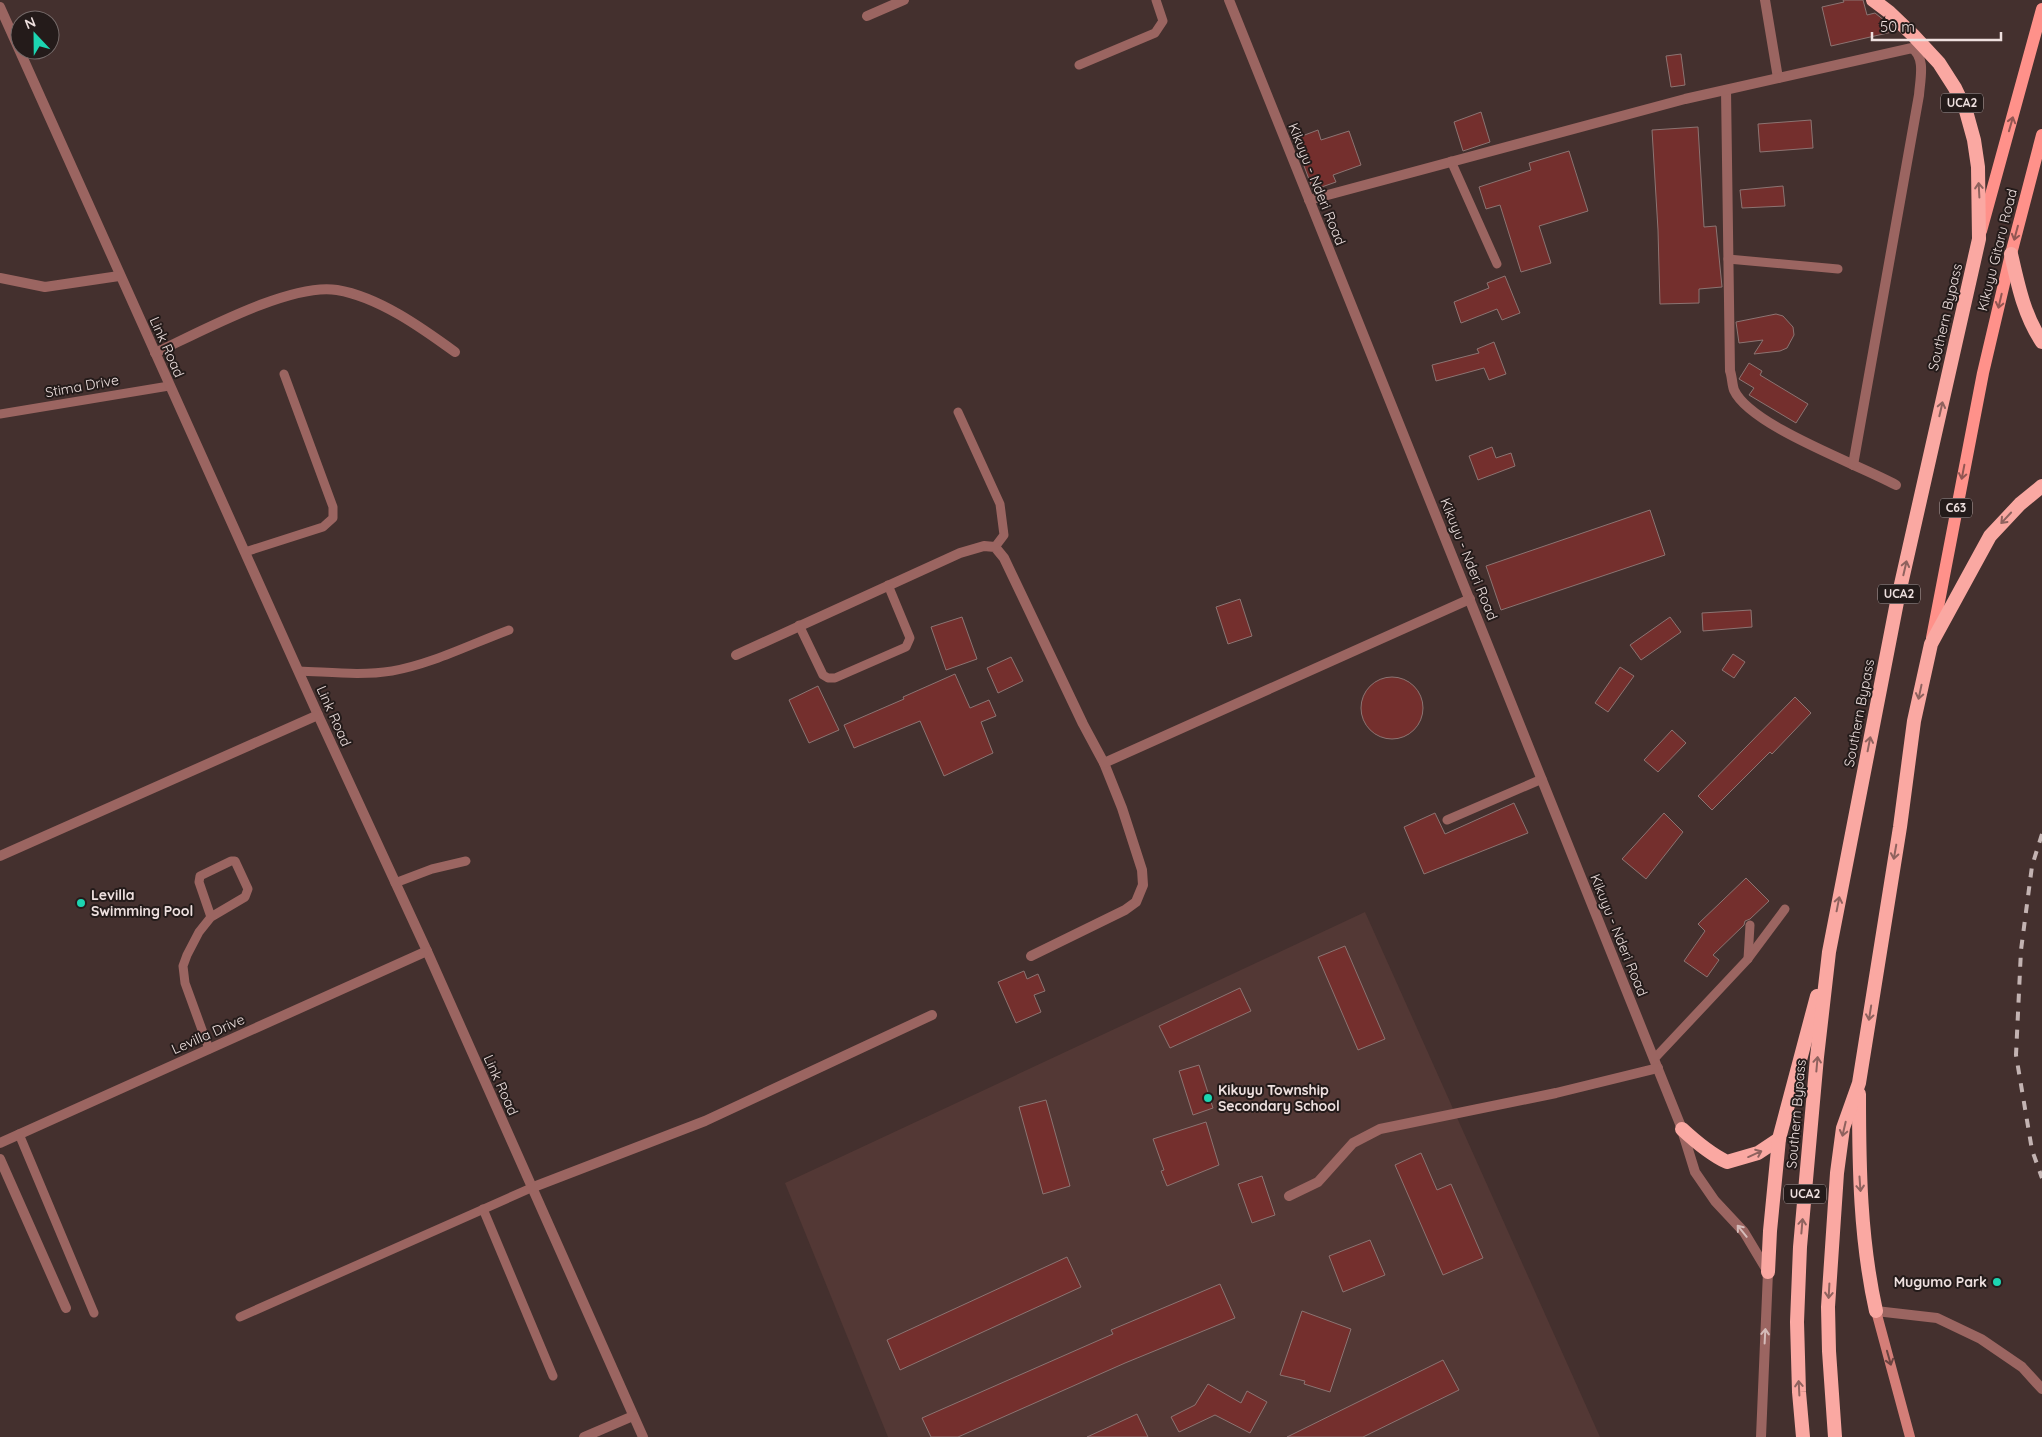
<svg xmlns="http://www.w3.org/2000/svg" width="2042" height="1437" viewBox="0 0 2042 1437" font-family="Quicksand,sans-serif">
<style>
.built{fill:#533835}
.building{fill:#742f2d;stroke:#8c7472}
.lines{fill:none;stroke-linecap:round;stroke-linejoin:round}
.service{stroke:#9b6561;stroke-width:9}
.minor{stroke:#9b6561;stroke-width:10}
.tertiary{stroke:#9b6561;stroke-width:10}
.secondary{stroke:#d47e78;stroke-width:10}
.primary{stroke:#ff918a;stroke-width:12}
.trunk{stroke:#faa8a2;stroke-width:14}
.rail{stroke:#c3b3b2;stroke-width:4;stroke-dasharray:9 9;stroke-linecap:butt}
.oneway{stroke:#925652}
.oneway2{stroke:#8f625e}
.oneway3{stroke:#d5bbb9}
.oneway4{stroke:#6a4340}
.poi-dot{fill:#1cd5b1;stroke:#241b1a;stroke-width:2}
.labels{text-anchor:middle;stroke-width:4;stroke-linejoin:round;paint-order:stroke}
.shield{fill:#241b1a;stroke:#b1a5a4;stroke-width:1}
.shield-label{font-size:12px;font-weight:bold;fill:#eee0df}
.street-label{font-size:14px;fill:#eee0df;stroke:#241b1a}
.poi-label{font-size:14px;font-weight:bold;fill:#eee0df;stroke:#241b1a;text-anchor:start}
</style>
<rect width="100%" height="100%" fill="#44302e"/>
<!-- built -->
<path class="built" d="M1365,912l235,525h-712l-103,-254z"/>
<!-- building -->
<g class="building">
<path d="M1843,0h20l4,15 8,-2 15,12 2,7 -61,14 -9,-39 22,-5z"/>
<path d="M1681,54l4,31 -14,2 -5,-31z"/>
<path d="M1481,112l9,30 -27,9 -9,-29z"/>
<path d="M1811,120l2,28 -53,4 -2,-28z"/>
<path d="M1698,127l6,100 12,-1 6,61 -23,2v14l-39,1 -2,-74 -6,-100z"/>
<path d="M1318,130l3,10 28,-9 12,34 -28,10 3,7 -23,8 -19,-51z"/>
<path d="M1569,151l19,60 -49,15 12,37 -30,9 -21,-67 -14,4 -7,-22 52,-17 -2,-7z"/>
<path d="M1783,186l2,20 -43,2 -2,-18z"/>
<path d="M1505,276l15,37 -18,7 -5,-11 -36,14 -7,-21 35,-14 -2,-5z"/>
<path d="M1776,314l7,2 10,11 1,8 -7,13 -7,3 -26,3 9,-14 -24,3 -3,-21z"/>
<path d="M1494,342l12,32 -17,6 -5,-12 -48,13 -4,-16 47,-12 -2,-4z"/>
<path d="M1749,363l13,8 -2,4 48,29 -12,19 -47,-28 5,-7 -15,-9z"/>
<path d="M1492,447l4,11 15,-5 4,13 -37,14 -9,-24z"/>
<path d="M1650,510l15,45 -164,55 -15,-44z"/>
<path d="M1240,599l12,37 -24,8 -12,-37z"/>
<path d="M1751,610l1,17 -49,4 -1,-18z"/>
<path d="M962,617l15,42 -31,11 -15,-43z"/>
<path d="M1670,617l11,15 -40,28 -11,-15z"/>
<path d="M1733,654l12,8 -11,16 -12,-8z"/>
<path d="M1011,657l12,24 -25,12 -11,-25z"/>
<path d="M1620,667l14,9 -26,36 -13,-9z"/>
<path d="M955,674l15,34 19,-8 7,16 -15,6 12,31 -49,23 -24,-55 -66,27 -10,-23 60,-26 -1,-2z"/>
<circle cx="1392" cy="708" r="31"/>
<path d="M818,686l21,44 -30,13 -20,-43z"/>
<path d="M1795,697l16,16 -39,41 -2,-2 -58,58 -14,-14z"/>
<path d="M1672,730l14,13 -28,29 -14,-12z"/>
<path d="M1514,803l14,30 -104,41 -20,-47 31,-14 10,21z"/>
<path d="M1664,813l19,19 -37,47 -24,-20z"/>
<path d="M1746,878l23,23 -19,18 -5,2 -1,4 -31,30 6,5 -12,17 -23,-16 21,-30 -7,-7z"/>
<path d="M1345,946l40,93 -27,11 -40,-93z"/>
<path d="M1024,971l3,8 11,-5 7,17 -11,4 7,17 -25,11 -18,-41z"/>
<path d="M1240,988l11,23 -81,37 -11,-22z"/>
<path d="M1199,1065l14,43 -20,7 -14,-44z"/>
<path d="M1046,1100l24,86 -27,8 -24,-87z"/>
<path d="M1206,1122l13,43 -52,21 -6,-15 3,-1 -11,-31z"/>
<path d="M1421,1153l16,37 14,-6 32,74 -40,17 -48,-110z"/>
<path d="M1262,1176l13,39 -23,8 -14,-39z"/>
<path d="M1370,1240l15,35 -42,17 -14,-36z"/>
<path d="M1067,1257l14,30 -181,83 -13,-30z"/>
<path d="M1220,1284l15,34 -110,45 -167,74h-27l-9,-19 191,-84 -2,-4z"/>
<path d="M1302,1311l49,18 -21,63 -26,-8 1,-3 -25,-6z"/>
<path d="M1443,1360l16,30 -96,47h-76z"/>
<path d="M1208,1384l33,19 6,-12 20,11 -17,31 -35,-18 -36,17 -8,-15 24,-12z"/>
<path d="M1137,1414l11,23h-61z"/>
</g>
<g class="lines">
<!-- service -->
<g class="service">
<path d="M1079,65l76,-32 8,-12 -7,-21"/>
<path d="M1451,161l46,103"/>
<path d="M1728,259l110,10"/>
<path d="M958,412l42,92 4,31 -9,12"/>
<path d="M0,414l169,-28"/>
<path d="M245,552l78,-25 10,-9v-11l-49,-133"/>
<path d="M799,625l24,50 5,3h7l71,-31 4,-9 -22,-53"/>
<path d="M299,671c30,1 62,5 93,0 40,-7 79,-27 117,-41"/>
<path d="M1447,820l95,-41"/>
<path d="M395,883l37,-14 34,-8"/>
<path d="M1748,959l2,-34"/>
<path d="M209,1049l-24,-66 -2,-17 4,-11 12,-23 12,-15 34,-20 3,-8 -13,-28h-4l-31,15 -1,6 12,35"/>
<path d="M1654,1059l93,-99 38,-51"/>
<path d="M19,1134l75,179"/>
<path d="M483,1209l70,167"/>
<path d="M240,1317l291,-129"/>
</g>
<!-- minor -->
<g class="minor">
<path d="M1229,0l453,1129"/>
<path d="M1765,0l13,78"/>
<path d="M0,7l318,708 109,236 216,486"/>
<path d="M867,16l37,-16"/>
<path d="M1726,90l4,281c2,5 2,13 4,19 16,36 126,75 162,95"/>
<path d="M1309,200l376,-101 227,-51c14,9 8,32 7,47l-66,370"/>
<path d="M0,278l45,9 74,-11"/>
<path d="M155,353c43,-20 136,-71 182,-63 42,7 85,38 118,62"/>
<path d="M736,655l224,-102 24,-7 11,1 9,11 79,166 21,39 18,45 20,62 1,15 -7,17 -11,8 -94,46"/>
<path d="M1104,763l366,-164"/>
<path d="M0,856l318,-141"/>
<path d="M0,1143l427,-192"/>
<path d="M0,1159l66,149"/>
<path d="M531,1188l174,-67 227,-106"/>
<path d="M1289,1196l29,-14 35,-39 27,-14 176,-36 102,-25"/>
<path d="M1876,1311l61,7 44,21 41,28 20,22"/>
<path d="M584,1437l49,-21"/>
</g>
<!-- tertiary -->
<path class="tertiary" d="M1682,1130l13,42 20,29 29,31 24,40 -7,165"/>
<!-- secondary -->
<path class="secondary" d="M1876,1311l34,126"/>
<!-- primary -->
<g class="primary">
<path d="M1981,231l61,-222"/>
<path d="M1932,638l51,-265 28,-119 31,-119"/>
</g>
<!-- trunk -->
<g class="trunk">
<path d="M2011,254c7,31 13,61 31,88"/>
<path d="M1859,1094c0,73 1,145 17,217"/>
<path d="M1682,1129c14,13 28,25 45,33l31,-9 21,-14"/>
<path d="M1768,1272l2,-41 9,-92 38,-143"/>
<path d="M1803,1437l-4,-45 -2,-70 3,-75 17,-190 12,-105 68,-350 82,-363 -1,-72 -4,-27 -8,-29 -11,-23 -16,-25 -26,-28 -24,-23 -16,-12"/>
<path d="M1835,1437l-6,-86 -1,-44 9,-134 6,-45 16,-45 41,-256 14,-106 17,-77 59,-108 30,-32 22,-18"/>
</g>
<!-- rail -->
<path class="rail" d="M2042,834l-10,32 -11,84 -5,105 16,95 10,28"/>
</g>
<!-- one-way arrows -->
<defs><path id="oneway-shaft" d="M-6 0H5M1.5-3L5.5 0L1.5 3" fill="none" stroke-width="1.6" stroke-linecap="round" stroke-linejoin="round" transform="scale(1.25)"/></defs>
<g class="oneway">
<use href="#oneway-shaft" transform="translate(2011 124) rotate(-74)"/>
<use href="#oneway-shaft" transform="translate(2016 233) rotate(105)"/>
<use href="#oneway-shaft" transform="translate(2000 301) rotate(103)"/>
<use href="#oneway-shaft" transform="translate(1963 472) rotate(101)"/>
</g>
<g class="oneway2">
<use href="#oneway-shaft" transform="translate(1979 190) rotate(-93)"/>
<use href="#oneway-shaft" transform="translate(1941 409) rotate(-77)"/>
<use href="#oneway-shaft" transform="translate(2006 518) rotate(133)"/>
<use href="#oneway-shaft" transform="translate(1905 568) rotate(-77)"/>
<use href="#oneway-shaft" transform="translate(1920 692) rotate(102)"/>
<use href="#oneway-shaft" transform="translate(1869 744) rotate(-79)"/>
<use href="#oneway-shaft" transform="translate(1895 852) rotate(100)"/>
<use href="#oneway-shaft" transform="translate(1838 904) rotate(-79)"/>
<use href="#oneway-shaft" transform="translate(1870 1013) rotate(99)"/>
<use href="#oneway-shaft" transform="translate(1817 1064) rotate(-85)"/>
<use href="#oneway-shaft" transform="translate(1844 1129) rotate(103)"/>
<use href="#oneway-shaft" transform="translate(1755 1154) rotate(-24)"/>
<use href="#oneway-shaft" transform="translate(1860 1184) rotate(86)"/>
<use href="#oneway-shaft" transform="translate(1802 1226) rotate(-85)"/>
<use href="#oneway-shaft" transform="translate(1829 1291) rotate(93)"/>
<use href="#oneway-shaft" transform="translate(1799 1388) rotate(-93)"/>
</g>
<g class="oneway3">
<use href="#oneway-shaft" transform="translate(1742 1231) rotate(-129)"/>
<use href="#oneway-shaft" transform="translate(1765 1336) rotate(-87)"/>
</g>
<use class="oneway4" href="#oneway-shaft" transform="translate(1889 1358) rotate(74)"/>
<!-- markers -->
<g class="poi-dot">
<circle cx="81" cy="903" r="5"/>
<circle cx="1208" cy="1098" r="5"/>
<circle cx="1997" cy="1282" r="5"/>
</g>
<g class="labels">
<!-- shield labels -->
<g class="shield">
<rect x="1941" y="93.5" width="42" height="19" rx="4"/>
<rect x="1940" y="498.5" width="32" height="19" rx="4"/>
<rect x="1878" y="584.5" width="42" height="19" rx="4"/>
<rect x="1784" y="1184.5" width="42" height="19" rx="4"/>
</g>
<g class="shield-label">
<text x="1962" y="107">UCA2</text>
<text x="1956" y="512">C63</text>
<text x="1899" y="598">UCA2</text>
<text x="1805" y="1198">UCA2</text>
</g>
<!-- street labels -->
<g class="street-label">
<text transform="translate(1317 184) rotate(68)" y="5">Kikuyu - Nderi Road</text>
<text transform="translate(1997 250) rotate(-76)" y="5">Kikuyu Gitaru Road</text>
<text transform="translate(1945 317) rotate(-77)" y="5">Southern Bypass</text>
<text transform="translate(167 347) rotate(66)" y="5">Link Road</text>
<text transform="translate(82 386) rotate(-10)" y="5">Stima Drive</text>
<text transform="translate(1469 559) rotate(68)" y="5">Kikuyu - Nderi Road</text>
<text transform="translate(1859 713) rotate(-79)" y="5">Southern Bypass</text>
<text transform="translate(334 716) rotate(66)" y="5">Link Road</text>
<text transform="translate(1619 935) rotate(68)" y="5">Kikuyu - Nderi Road</text>
<text transform="translate(208 1034) rotate(-24)" y="5">Levilla Drive</text>
<text transform="translate(501 1085) rotate(66)" y="5">Link Road</text>
<text transform="translate(1796 1114) rotate(-85)" y="5">Southern Bypass</text>
</g>
<!-- poi labels -->
<g class="poi-label">
<text x="91" y="900">Levilla<tspan x="91" dy="16">Swimming Pool</tspan></text>
<text x="1218" y="1095">Kikuyu Township<tspan x="1218" dy="16">Secondary School</tspan></text>
<text x="1987" y="1287" text-anchor="end">Mugumo Park</text>
</g>
</g>
<!-- north arrow -->
<g transform="translate(35 35) rotate(338)"><circle r="24" fill="#241b1a" stroke="#756a69"/>
<path d="M0-4L9 19L0 12L-9 19Z" fill="#1cd5b1"/>
<text y="-8" font-size="14" font-weight="bold" text-anchor="middle" fill="#eee0df">N</text>
</g>
<!-- scale -->
<path d="M1872 32v8h129v-8" fill="none" stroke="#eee0df" stroke-width="2.5"/>
<text x="1880" y="32" font-size="15" fill="#eee0df" stroke="#241b1a" stroke-width="4" paint-order="stroke">50 m</text>
</svg>
